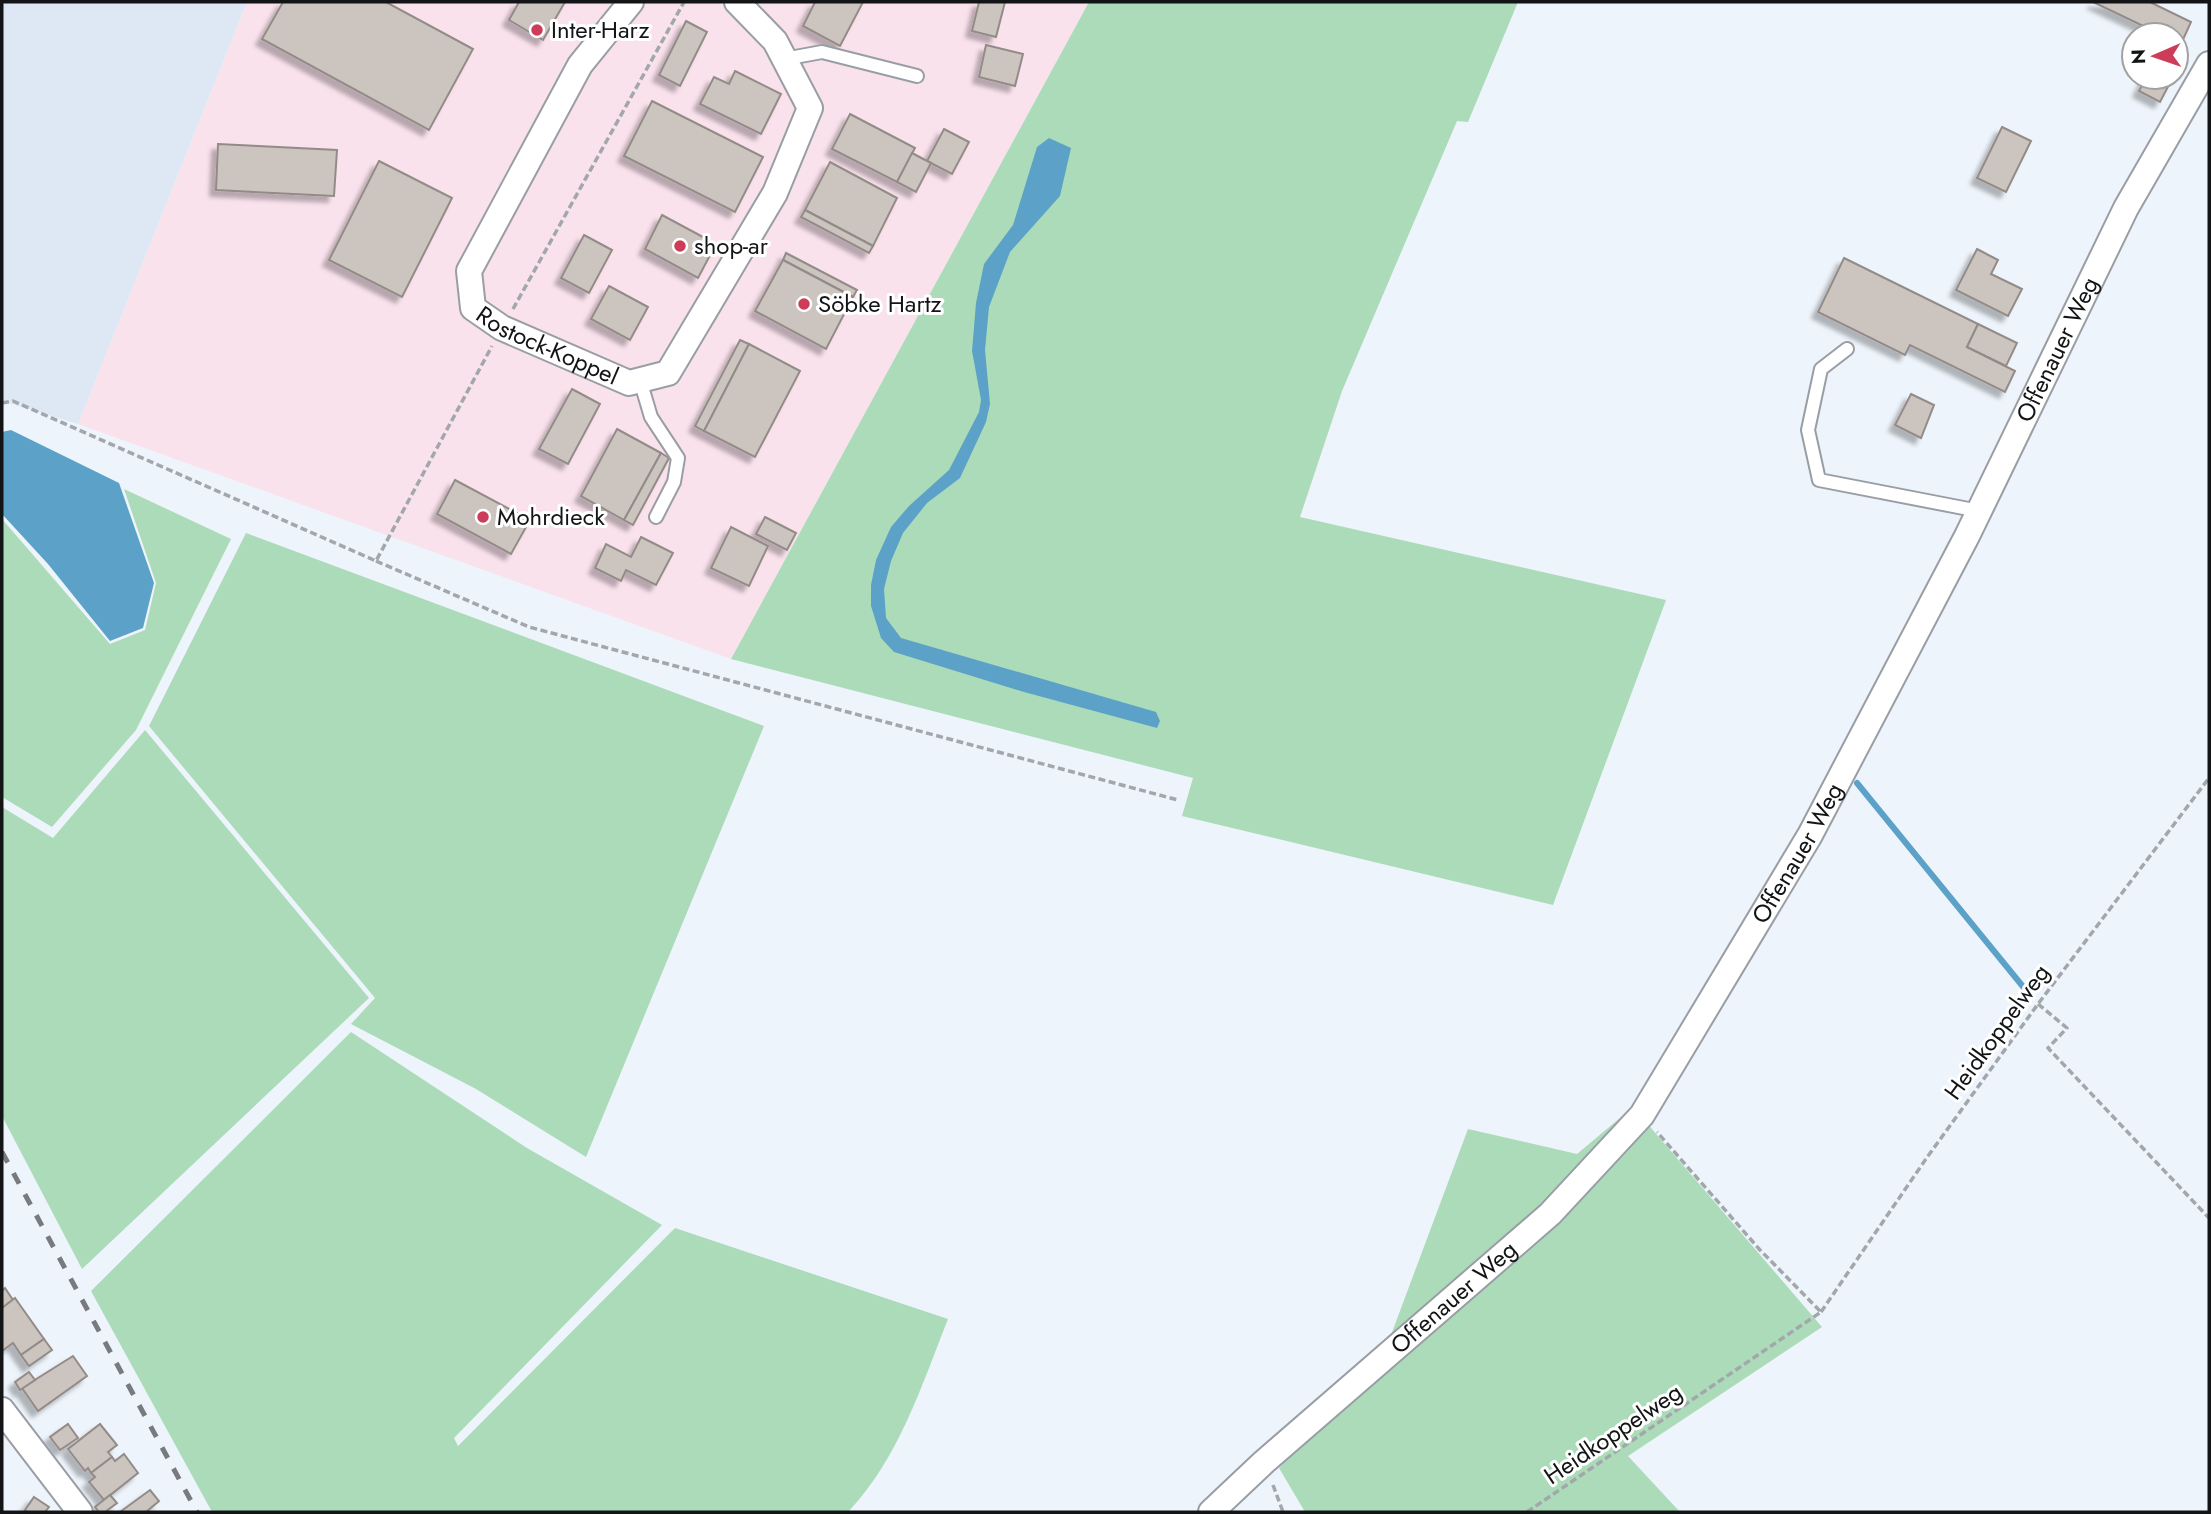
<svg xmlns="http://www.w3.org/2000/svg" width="2211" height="1514" viewBox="0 0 2211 1514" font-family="Jost,sans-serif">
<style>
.commercial{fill:#fae2ec}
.built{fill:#dde8f4}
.green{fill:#acdbb9}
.water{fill:#5ca2c8}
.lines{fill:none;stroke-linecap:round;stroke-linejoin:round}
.stream{stroke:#5ca2c8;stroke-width:6}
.building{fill:#cbc4bf;stroke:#938b87;stroke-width:2;filter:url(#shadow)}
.lane-casing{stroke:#999ea4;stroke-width:16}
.street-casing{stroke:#999ea4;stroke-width:28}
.path{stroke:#a2a7ac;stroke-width:3.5;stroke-dasharray:7 3.5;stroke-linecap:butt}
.lane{stroke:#fff;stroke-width:12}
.street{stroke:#fff;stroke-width:24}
.rail{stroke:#777b7f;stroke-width:5;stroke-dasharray:12 12;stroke-linecap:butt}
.poi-dot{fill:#cd3d59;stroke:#fff;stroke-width:2.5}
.labels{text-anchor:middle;stroke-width:6;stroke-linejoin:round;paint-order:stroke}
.poi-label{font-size:24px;fill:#121416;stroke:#fff;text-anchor:start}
.street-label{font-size:24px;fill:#121416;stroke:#fff}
</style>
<defs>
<filter id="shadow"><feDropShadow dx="-6" dy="6" stdDeviation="2" flood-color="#0004"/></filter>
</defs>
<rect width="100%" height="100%" fill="#eef4fb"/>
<!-- commercial -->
<path class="commercial" d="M247,2h842l-358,657 -653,-235z"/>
<!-- built -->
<path class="built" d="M2,2h245l-169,422 -76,-23z"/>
<!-- green -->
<g class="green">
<path d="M1089,2h429l-50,120 -11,-1 -115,270 -42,126 366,83 -113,305 -371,-89 11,-38 -462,-119z"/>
<path d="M124,489l107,50 -95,191 -84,97 -50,-30v-278l108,125 35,-14 11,-47z"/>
<path d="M246,533l518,193 -178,431 -110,-68 -125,-65 24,-26 -226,-272z"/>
<path d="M145,730l224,268 -287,271 -80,-153v-309l51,31z"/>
<path d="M351,1032l176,116 135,77 -208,213 4,8 217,-218 273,91c-27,68 -49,139 -100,193h-636l-121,-221z"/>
<path d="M1633,1107l189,220 -194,129 52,56h-375l-26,-44 109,-125 80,-214 109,25z"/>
</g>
<!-- water -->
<g class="water">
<path d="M1049,138l22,10 -11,48 -50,56 -21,55 -4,43 5,54 -4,18 -26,56 -33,25 -24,30 -12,28 -7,28 2,29 15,20 255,74 4,9 -3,7 -133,-36 -130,-40 -13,-14 -10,-32v-21l5,-25 15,-33 18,-21 40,-36 30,-58 2,-12 -9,-49 4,-48 8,-39 29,-39 24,-78z"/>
<path d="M11,430l108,53 35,100 -11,45 -33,13 -62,-77 -46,-50v-82z"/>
</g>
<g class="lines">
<!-- stream -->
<path class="stream" d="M1857,783l172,211"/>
</g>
<!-- building -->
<g class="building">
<path d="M283,2h103l87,47 -44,81 -167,-91z"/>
<path d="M519,2h46l-22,38 -34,-20z"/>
<path d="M815,2h48l-23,44 -37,-20z"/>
<path d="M979,2h26l-9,35 -24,-6z"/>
<path d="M2093,2h57l41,20 -10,22 -5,-2v-7h-14z"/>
<path d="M686,21l21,11 -27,54 -21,-11z"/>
<path d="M986,45l37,9 -8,32 -36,-9z"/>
<path d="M735,71l46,23 -20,40 -61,-30 14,-27 15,7z"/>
<path d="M2146,77h27l-13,25 -21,-11z"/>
<path d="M652,101l111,56 -28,55 -111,-56z"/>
<path d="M850,114l65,34 -18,34 -65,-33z"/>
<path d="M2002,127l29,14 -25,51 -29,-14z"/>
<path d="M944,129l25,13 -17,32 -25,-13z"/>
<path d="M218,144l119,6 -3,46 -118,-6z"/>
<path d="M912,153l19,10 -15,29 -19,-10z"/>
<path d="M379,161l73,37 -50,99 -73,-37z"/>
<path d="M830,162l67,36 -24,48 -68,-36z"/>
<path d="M805,210l68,36 -4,7 -68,-36z"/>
<path d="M662,215l54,29 -18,34 -53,-29z"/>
<path d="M584,235l28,15 -23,43 -28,-15z"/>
<path d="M1977,249l21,11 -7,14 31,15 -14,27 -52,-26z"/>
<path d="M786,253l71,37 -4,7 -70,-37z"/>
<path d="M1844,258l134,66 -11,23 48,24 -10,21 -95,-47 -5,10 -87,-43z"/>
<path d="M783,260l70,37 -27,52 -71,-38z"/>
<path d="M609,286l39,21 -18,33 -39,-21z"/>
<path d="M1978,324l39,19 -11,23 -39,-19z"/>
<path d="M740,340l9,4 -45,87 -9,-5z"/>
<path d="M749,344l51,27 -45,86 -51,-26z"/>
<path d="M572,389l28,15 -32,60 -29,-15z"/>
<path d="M1911,394l23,11 -13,33 -26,-13z"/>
<path d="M617,429l44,24 -37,67 -43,-24z"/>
<path d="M661,453l8,5 -36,67 -9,-5z"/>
<path d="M455,480l75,40 -19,34 -74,-40z"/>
<path d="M765,517l31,16 -9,17 -31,-16z"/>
<path d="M731,527l37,19 -19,40 -38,-18z"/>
<path d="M641,537l32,16 -17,32 -30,-15 -5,11 -26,-13 11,-24 25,13z"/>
<path d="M5,1288l8,12 -11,8v-17z"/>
<path d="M15,1298l29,41 -23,16 -8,-12 -11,8v-43z"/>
<path d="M44,1339l8,11 -23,16 -8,-11z"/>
<path d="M73,1356l14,20 -49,35 -16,-23z"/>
<path d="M29,1372l6,8 -15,10 -5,-8z"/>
<path d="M68,1424l10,14 -18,12 -10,-13z"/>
<path d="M100,1424l17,21 -9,7 4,5 -21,16 -3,-5 -3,3 -17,-22z"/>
<path d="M124,1454l14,19 -34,27 -15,-18 6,-5 -4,-4 21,-16 3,4z"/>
<path d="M150,1490l9,11 -13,11h-26z"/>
<path d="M110,1495l7,8 -12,9h-6l-4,-5z"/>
<path d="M34,1497l15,10 -4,5h-17l-3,-2z"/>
</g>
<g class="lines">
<!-- lane casing -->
<g class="lane-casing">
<g id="lane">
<path d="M784,59l38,-7 95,24"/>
<path d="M1847,349l-26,20 -13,61 11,50 160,31"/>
<path d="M640,380l11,37 27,41 -4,24 -18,35"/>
</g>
</g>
<!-- street casing -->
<g class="street-casing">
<g id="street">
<path id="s1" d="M631,2l-51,63 -111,206 4,37 29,20 127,55 39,-10 107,-180 35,-85 -35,-67 -38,-39"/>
<path d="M2,1410l78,102"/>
<path id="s2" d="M1211,1512l53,-50 286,-248 92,-99 168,-280 157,-299 159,-328 83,-144"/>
</g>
</g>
<!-- path -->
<g class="path">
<path d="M513,309l171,-307"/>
<path d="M2,403l11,-2 363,160 116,-215"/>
<path d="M376,561l153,66 649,173"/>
<path d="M2038,1004l29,24 -19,20 161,170"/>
<path d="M1821,1312l107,-156 110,-152 171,-226"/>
<path d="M1273,1485l10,27"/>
<path d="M1527,1512l294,-200 -61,-62 -103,-118"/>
</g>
<!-- lane -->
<use href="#lane" class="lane"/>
<!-- street -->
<use href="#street" class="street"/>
<!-- rail -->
<path class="rail" d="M2,1152l195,360"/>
</g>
<!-- markers -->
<g class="poi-dot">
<circle cx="537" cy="30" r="7"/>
<circle cx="680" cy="246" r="7"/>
<circle cx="804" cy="304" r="7"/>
<circle cx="483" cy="517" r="7"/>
</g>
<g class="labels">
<!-- poi labels -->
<g class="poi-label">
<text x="551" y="38">Inter-Harz</text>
<text x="694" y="254">shop-ar</text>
<text x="818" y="312">Söbke Hartz</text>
<text x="497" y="525">Mohrdieck</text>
</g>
<!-- street labels -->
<g class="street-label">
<text dy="8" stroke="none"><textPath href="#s1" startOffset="436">Rostock-Koppel</textPath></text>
<text dy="8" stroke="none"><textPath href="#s2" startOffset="1458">Offenauer Weg</textPath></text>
<text dy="8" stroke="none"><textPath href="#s2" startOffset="891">Offenauer Weg</textPath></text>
<text transform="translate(1997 1032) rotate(-54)" y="8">Heidkoppelweg</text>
<text dy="8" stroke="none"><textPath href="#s2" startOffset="324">Offenauer Weg</textPath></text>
<text transform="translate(1613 1434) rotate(-34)" y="8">Heidkoppelweg</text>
</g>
</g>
<!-- border -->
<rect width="2211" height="1514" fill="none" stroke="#121416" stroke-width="7"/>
<!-- north arrow -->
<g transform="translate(2155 56) rotate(268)"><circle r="33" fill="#ffffff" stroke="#a0a1a2" stroke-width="2"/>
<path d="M0-5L12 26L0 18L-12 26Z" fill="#cd3d59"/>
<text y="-10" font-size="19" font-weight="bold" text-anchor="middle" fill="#121416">N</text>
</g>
</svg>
